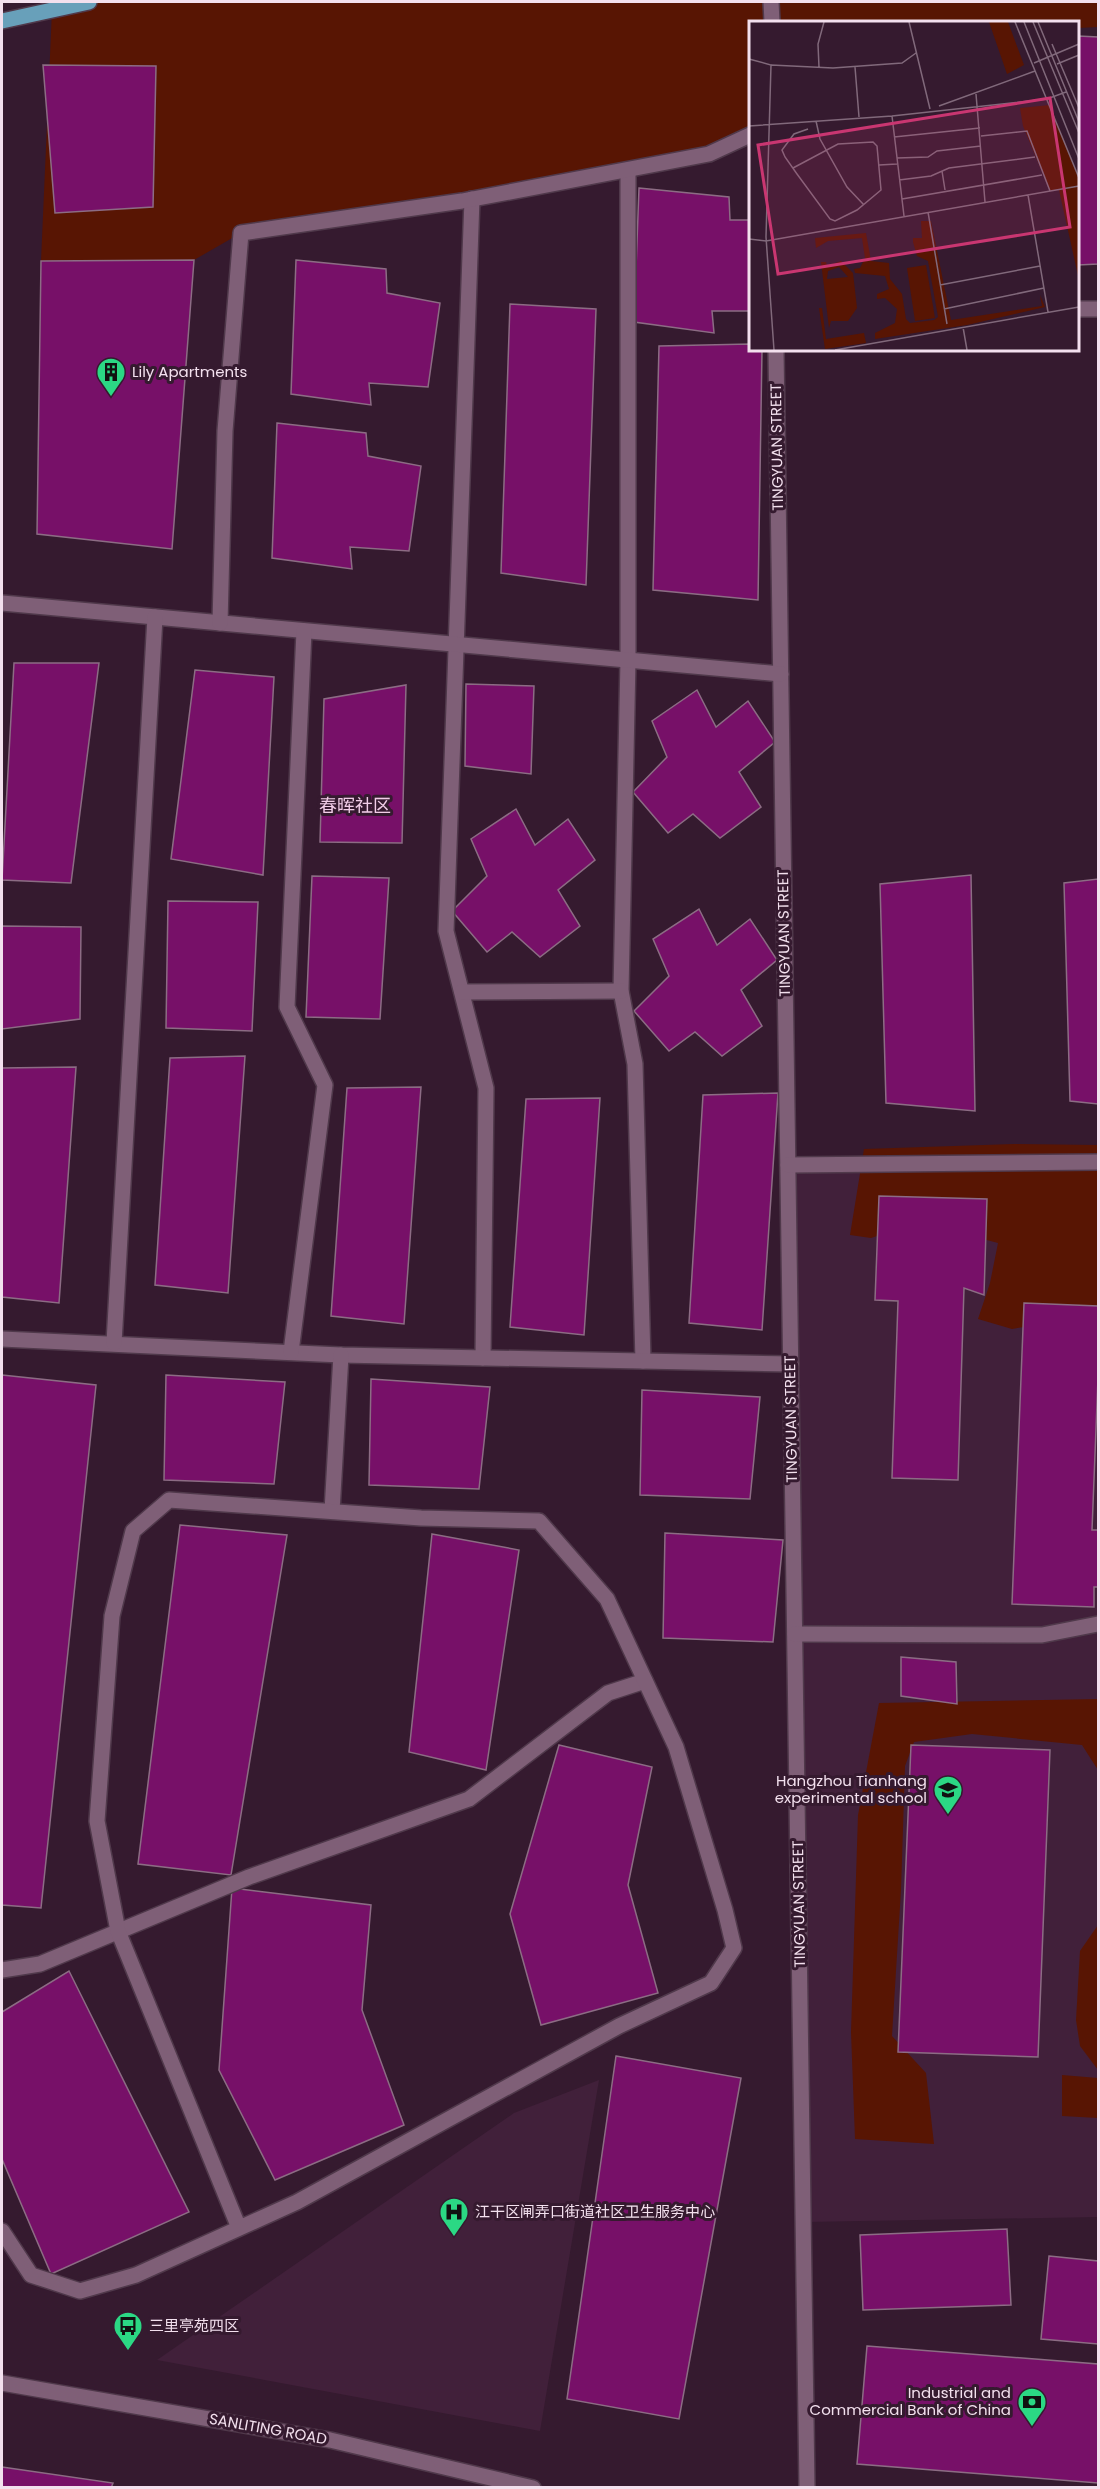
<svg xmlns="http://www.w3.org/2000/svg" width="1100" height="2489" viewBox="0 0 1100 2489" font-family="Poppins,'Noto Sans SC',sans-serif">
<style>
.built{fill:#41203a}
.green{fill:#581503}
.building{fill:#771068;stroke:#8c6c84;stroke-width:1.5}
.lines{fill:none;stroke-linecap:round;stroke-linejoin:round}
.minor-casing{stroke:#50394b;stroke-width:18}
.major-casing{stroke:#50394b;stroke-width:18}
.minor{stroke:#7f5f77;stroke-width:15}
.major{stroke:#68a0ba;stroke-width:15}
.labels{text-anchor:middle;stroke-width:6;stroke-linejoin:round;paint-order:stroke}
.poi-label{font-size:15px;fill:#f3e0ee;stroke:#351a2f;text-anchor:start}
.street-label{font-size:15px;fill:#f3e0ee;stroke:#351a2f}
.quarter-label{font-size:18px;fill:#f2cde8;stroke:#351a2f}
.inset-road{fill:none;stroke:#81697b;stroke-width:1.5}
.view{fill:#c93671;fill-opacity:0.15;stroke:#c93671;stroke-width:3}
.inset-edge{fill:none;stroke:#f3e0ee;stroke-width:3}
</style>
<rect width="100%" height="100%" fill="#351a2f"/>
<!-- built -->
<g class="built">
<path d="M1098,1162v1055l-294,5 -16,-1057z"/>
<path d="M599,2080l-59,351 -383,-71 357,-247z"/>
</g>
<!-- green -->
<g class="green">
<path d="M88,2h1010v25l-20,1v-6h-328v113l-41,19 -468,79 -47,27 -153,1 11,-251z"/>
<path d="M1014,1144l84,1v170l-86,14 -34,-10 12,-36 8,-40 -79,-21 -48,16 -21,-3 14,-86z"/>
<path d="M1098,1699v71l-16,-25 -110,-11 -58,8 -9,24 -4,124 -9,146 34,37 8,71 -79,-5 -4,-107 7,-217 21,-112z"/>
<path d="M1098,1925v145l-18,-24 -4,-26 4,-69z"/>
<path d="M1062,2075l36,3v40l-36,-2z"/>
</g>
<!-- building -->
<g class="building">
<path d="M1078,36l20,1v227l-20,1z"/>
<path d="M43,65l113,1 -3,141 -98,6z"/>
<path d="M639,188l90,9 1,23h20v91h-38l2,22 -80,-11z"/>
<path d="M194,260l-22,289 -135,-15 4,-273z"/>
<path d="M296,260l90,9 1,24 53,10 -12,84 -59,-4 2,22 -80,-11z"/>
<path d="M510,304l86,5 -10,276 -85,-12z"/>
<path d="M750,344v6h12l-4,250 -105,-10 6,-244z"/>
<path d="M277,423l89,10 2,23 53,10 -12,85 -59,-4 2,22 -80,-11z"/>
<path d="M14,663h85l-28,220 -69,-3z"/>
<path d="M195,670l79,7 -11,198 -92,-16z"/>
<path d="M466,684l68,2 -3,88 -66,-8z"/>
<path d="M406,685l-4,158 -82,-1 4,-143z"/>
<path d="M697,690l19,37 32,-26 27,41 -36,30 22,35 -41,31 -27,-24 -25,19 -35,-41 34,-35 -15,-36z"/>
<path d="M516,809l19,36 33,-26 27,41 -37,30 22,36 -40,31 -28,-25 -25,20 -35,-41 35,-35 -16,-37z"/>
<path d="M971,875l4,236 -89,-8 -6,-219z"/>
<path d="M312,876l77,2 -9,141 -74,-2z"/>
<path d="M1098,879v225l-28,-3 -6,-218z"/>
<path d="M168,901l90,1 -6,129 -86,-3z"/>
<path d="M699,909l18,36 33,-26 27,41 -36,30 21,36 -40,30 -27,-24 -26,19 -35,-40 35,-35 -16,-37z"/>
<path d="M2,926l79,1 -1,92 -78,10z"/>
<path d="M245,1056l-17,237 -73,-8 15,-227z"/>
<path d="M76,1067l-17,236 -57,-6v-229z"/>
<path d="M421,1087l-17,237 -73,-8 16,-228z"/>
<path d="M778,1093l-16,237 -73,-7 14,-228z"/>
<path d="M600,1098l-16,237 -74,-8 16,-228z"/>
<path d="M879,1196l108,3 -3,96 -20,-7 -6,192 -66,-2 6,-177 -23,-1z"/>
<path d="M1024,1303l74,3v72l-6,152h6v57h-4v20l-82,-3z"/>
<path d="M2,1375l94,10 -55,523 -39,-3z"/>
<path d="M166,1375l119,7 -11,102 -110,-4z"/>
<path d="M371,1379l119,8 -11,102 -110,-4z"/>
<path d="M642,1390l118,7 -10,102 -110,-4z"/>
<path d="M180,1525l107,10 -56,340 -93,-11z"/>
<path d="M665,1533l118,7 -10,102 -110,-4z"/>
<path d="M432,1534l87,16 -33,220 -77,-18z"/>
<path d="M901,1657l55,5 1,42 -56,-8z"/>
<path d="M559,1745l93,22 -24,118 30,108 -117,32 -31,-111z"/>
<path d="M911,1745l139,5 -12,307 -140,-5z"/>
<path d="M232,1888l139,17 -9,105 42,115 -129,55 -56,-110z"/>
<path d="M69,1971l120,241 -138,62 -49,-115v-147z"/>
<path d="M616,2056l125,22 -62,341 -112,-20z"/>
<path d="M1007,2229l4,76 -148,5 -3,-75z"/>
<path d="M1049,2256l49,5v83l-57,-5z"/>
<path d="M867,2346l231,18v119l-241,-19z"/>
<path d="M2,2467l111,16 -2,5h-109z"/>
</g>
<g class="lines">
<!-- minor casing -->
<g class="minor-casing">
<g id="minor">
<path d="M771,2l1,20"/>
<path d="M628,170v490l-7,331 14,73 8,297"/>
<path d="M472,199l-26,732 40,157 -3,270"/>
<path d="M1078,309h20"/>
<path d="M776,350l31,2138"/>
<path d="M2,603l779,71"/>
<path d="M220,623l5,-192 16,-198 221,-32 247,-47 41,-19"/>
<path d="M462,992l159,-1"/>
<path d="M788,1165l310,-3"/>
<path d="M2,1339l339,16 450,9"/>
<path d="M114,1343l41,-726"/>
<path d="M291,1352l34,-267 -38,-78 17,-376"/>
<path d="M332,1511l9,-156"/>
<path d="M795,1634l247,1 56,-11"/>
<path d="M2,1970l38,-6 209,-87 220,-78 139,-106 37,-12"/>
<path d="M2,2231l29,44 49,16 56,-16 161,-73 322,-176 92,-43 23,-35 -9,-38 -49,-163 -69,-148 -68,-78 -118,-3 -252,-18 -36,31 -21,85 -15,205 21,110 121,297"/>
<path d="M2,2383l328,57 203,48"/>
</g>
</g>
<!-- major casing -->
<g class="major-casing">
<path id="major" d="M2,21l87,-19"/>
</g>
<!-- minor -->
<use href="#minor" class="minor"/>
<!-- major -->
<use href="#major" class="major"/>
</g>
<!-- icons -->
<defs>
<g id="building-pin" transform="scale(1.5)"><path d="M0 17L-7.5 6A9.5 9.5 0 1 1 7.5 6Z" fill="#2bd884" stroke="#351a2f"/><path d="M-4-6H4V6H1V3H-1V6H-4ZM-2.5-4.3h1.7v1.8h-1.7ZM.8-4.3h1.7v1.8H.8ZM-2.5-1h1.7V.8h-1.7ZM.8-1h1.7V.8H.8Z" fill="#111"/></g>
<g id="school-pin" transform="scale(1.5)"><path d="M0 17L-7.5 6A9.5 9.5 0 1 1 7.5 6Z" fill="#2bd884" stroke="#351a2f"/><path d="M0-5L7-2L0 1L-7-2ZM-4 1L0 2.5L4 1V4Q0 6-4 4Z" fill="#111"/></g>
<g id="hospital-pin" transform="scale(1.5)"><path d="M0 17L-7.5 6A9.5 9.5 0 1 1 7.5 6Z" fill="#2bd884" stroke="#351a2f"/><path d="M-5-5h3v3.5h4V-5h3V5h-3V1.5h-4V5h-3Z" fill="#111"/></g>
<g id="bus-pin" transform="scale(1.5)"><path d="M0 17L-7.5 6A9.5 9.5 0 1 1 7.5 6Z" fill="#2bd884" stroke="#351a2f"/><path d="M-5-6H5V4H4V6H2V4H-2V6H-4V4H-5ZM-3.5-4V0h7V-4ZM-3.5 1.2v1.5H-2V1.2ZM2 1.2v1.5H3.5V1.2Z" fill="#111"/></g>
<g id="bank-pin" transform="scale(1.5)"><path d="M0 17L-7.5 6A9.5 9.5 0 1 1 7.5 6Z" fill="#2bd884" stroke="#351a2f"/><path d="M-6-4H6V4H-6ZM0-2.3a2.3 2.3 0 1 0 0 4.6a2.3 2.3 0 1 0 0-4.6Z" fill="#111"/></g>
</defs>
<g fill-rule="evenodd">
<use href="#building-pin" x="111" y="372"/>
<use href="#school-pin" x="948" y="1790"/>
<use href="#hospital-pin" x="454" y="2212"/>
<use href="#bus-pin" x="128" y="2326"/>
<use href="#bank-pin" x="1032" y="2402"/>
</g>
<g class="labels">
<!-- poi labels -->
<g class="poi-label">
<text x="132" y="377">Lily Apartments</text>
<text x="927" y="1786" text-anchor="end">Hangzhou Tianhang<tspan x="927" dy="17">experimental school</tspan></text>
<text x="475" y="2217">江干区闸弄口街道社区卫生服务中心</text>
<text x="149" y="2331">三里亭苑四区</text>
<text x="1011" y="2398" text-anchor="end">Industrial and<tspan x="1011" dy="17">Commercial Bank of China</tspan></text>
</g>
<!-- street labels -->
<g class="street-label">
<text transform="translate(777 447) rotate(-91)" y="5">TINGYUAN STREET</text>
<text transform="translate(784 933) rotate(-91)" y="5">TINGYUAN STREET</text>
<text transform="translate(791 1419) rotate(-91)" y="5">TINGYUAN STREET</text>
<text transform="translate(799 1904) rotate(-91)" y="5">TINGYUAN STREET</text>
<text transform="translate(268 2429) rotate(10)" y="5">SANLITING ROAD</text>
</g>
<!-- quarter labels -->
<g class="quarter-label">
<text x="355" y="812">春晖社区</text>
</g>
</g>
<!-- overview -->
<g transform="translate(749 21)">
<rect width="330" height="330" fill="#351a2f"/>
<path d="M240,1h19l16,43 -17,9zM301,84l29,73v102l-20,-90 -9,1 -27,-65 -3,-18zM172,200h10l20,99 91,-14 -2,-11 5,12 -78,18 -92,14v-6l20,-10 2,-14 -12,-11 -8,1v-5l12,-5 -4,-13 -30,-3 -1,-4 6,-1 5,-10 -3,-20 -34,3 -12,7 -1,-10 51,-5 5,28 18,2 1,16 12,15 4,25 4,4 24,-3 4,-3 -10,-56 -11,-5 -4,-14v-4h9zM92,240l12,12 4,35 -9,13h-17l-2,7 -8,-66h5l1,4zM90,246l9,10 -21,2 1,-8zM177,244l9,53 -20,3 -8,-53zM70,287h3l4,31 38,-6 2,10 -41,6z" fill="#581503" fill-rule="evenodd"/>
<path class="inset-road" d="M160,1l21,87M266,1l64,156M275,1l55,137M284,1l46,111M289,1l41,100M303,23l27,64M0,38l22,6 -5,172 8,113M285,42l45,-19M308,43l22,-9M22,44l62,3 69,-5 14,-10M70,46l-1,-23 6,-22M106,46l4,50M227,73l9,108M190,85l96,-35M143,95l12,100M67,100l4,18 27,48 17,18M0,105l143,-10 155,-17 19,-7M232,115l46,-5 23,60M145,116l86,-9M148,137l31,-1 9,-6 44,-5M130,144l18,-1M44,147l45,-24 35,-2 4,4 4,44 -24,20 -22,11 -5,-2 -33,-45 -12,-17 -3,-7 12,-16 14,-5M193,150l3,19M150,159l32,-4 18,-8 86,-11M279,174l20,117M153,178l140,-24M179,191l19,112M0,218l17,2 313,-55M191,264l100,-19M195,288l100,-21M214,306l4,23M86,329l244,-43"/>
<path class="view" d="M301,77l20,129 -292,47 -20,-129z"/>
<rect width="330" height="330" class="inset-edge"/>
</g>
<!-- border -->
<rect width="1100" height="2489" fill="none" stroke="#f3e0ee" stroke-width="6"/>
</svg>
